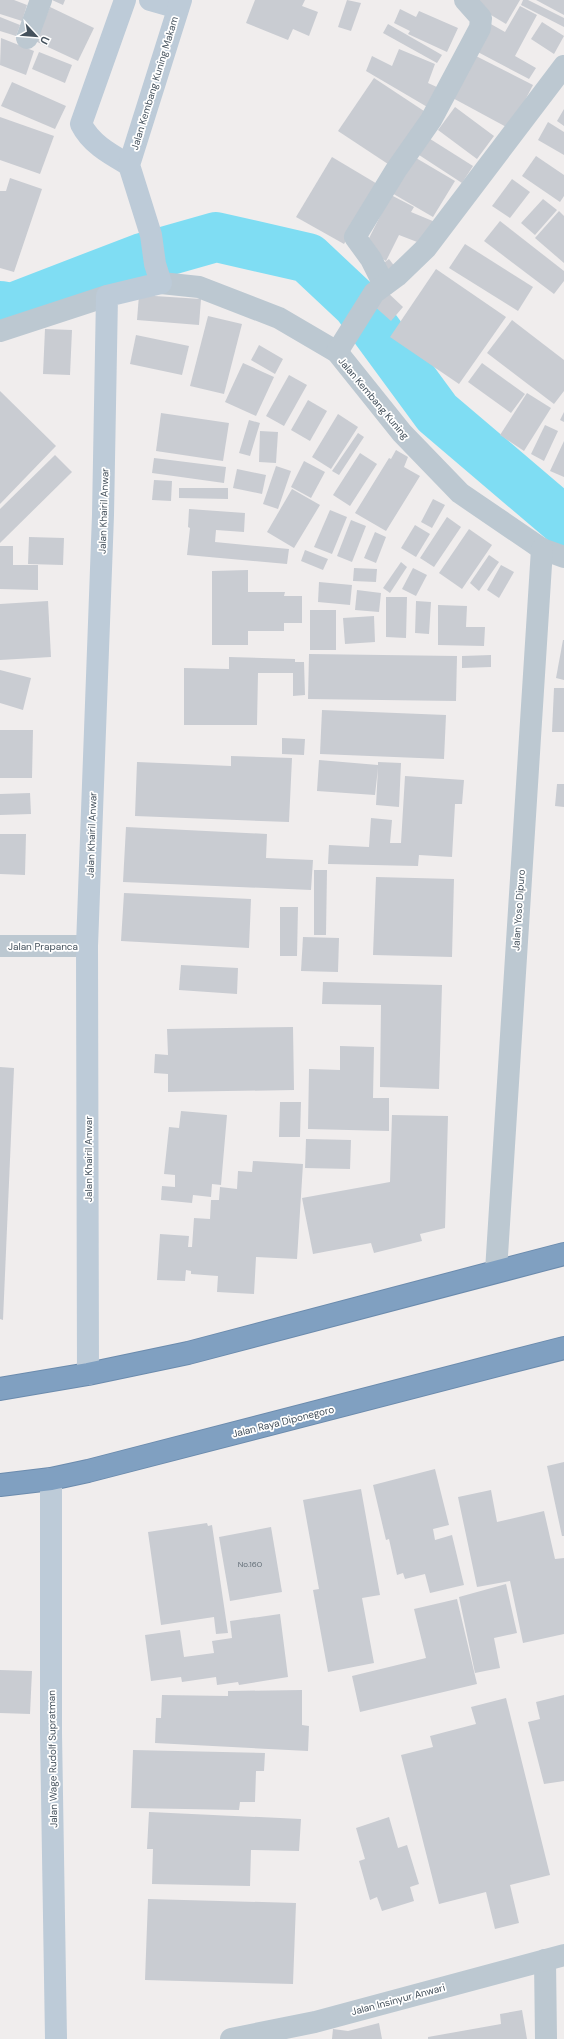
<svg xmlns="http://www.w3.org/2000/svg" width="564" height="2039" viewBox="0 0 564 2039" font-family="'DM Sans',sans-serif">
<style>
.lines{fill:none;stroke-linecap:round;stroke-linejoin:round}
.river{stroke:#7fddf3;stroke-width:50}
.building{fill:#c9ccd2}
.highway-casing{stroke:#6b8bad;stroke-width:24}
.street{stroke:#bcc8d1;stroke-width:22}
.secondary{stroke:#bdcbd8;stroke-width:22}
.highway{stroke:#80a0c1;stroke-width:22}
.labels{text-anchor:middle;stroke-width:3.5;stroke-linejoin:round;paint-order:stroke}
.number-label{font-size:8px;fill:#65707a}
.street-label{font-size:10px;fill:#44515c;stroke:#fff}
</style>
<rect width="100%" height="100%" fill="#f0eded"/>
<g class="lines">
<!-- river -->
<path class="river" d="M0,306l12,2 130,-50 74,-21 92,21 49,46 80,109 127,108"/>
</g>
<!-- building -->
<g class="building">
<path d="M0,0h14l13,5 -5,16 -22,-7z"/>
<path d="M52,0h13l-2,5z"/>
<path d="M255,0h50l-3,6 16,6 -9,24 -16,-7 -5,11 -42,-17z"/>
<path d="M347,0l14,3 -10,28 -13,-4z"/>
<path d="M466,0h54l-14,24z"/>
<path d="M523,0h5l36,18v9l-43,-22z"/>
<path d="M536,0h28v15z"/>
<path d="M520,6l17,9 -22,41 21,12 -7,11 -55,-29 15,-27 16,9z"/>
<path d="M50,7l44,21 -16,33 -43,-20z"/>
<path d="M400,9l16,8 3,-6 39,17 -11,24 -39,-18 2,-3 -16,-8z"/>
<path d="M0,17l20,8 -4,11 -16,-5z"/>
<path d="M542,22l22,14 -10,18 -23,-15z"/>
<path d="M388,24l54,31 -5,8 -54,-30z"/>
<path d="M1,38l33,13 -8,24 -26,-10z"/>
<path d="M399,49l36,15 -7,19 11,5 -10,20 -63,-37 6,-15 20,10z"/>
<path d="M39,52l33,13 -7,18 -33,-14z"/>
<path d="M472,54l61,31 -23,44 -61,-33z"/>
<path d="M374,78l53,35 -36,53 -53,-35z"/>
<path d="M12,82l54,24 -11,23 -54,-23z"/>
<path d="M455,107l39,29 -17,23 -39,-29z"/>
<path d="M564,109v17l-7,-5z"/>
<path d="M0,117l54,19 -14,38 -40,-14z"/>
<path d="M548,122l16,10v23l-26,-15z"/>
<path d="M427,137l46,29 -11,17 -46,-30z"/>
<path d="M411,155l44,26 -22,36 -48,-28z"/>
<path d="M536,156l28,19v21l-4,6 -38,-26z"/>
<path d="M332,157l47,28 -35,59 -48,-27z"/>
<path d="M10,178l32,11 -28,83 -14,-4v-77h6z"/>
<path d="M512,179l18,13 -20,26 -18,-12z"/>
<path d="M391,195l23,12 -3,5 24,10 -10,23 -26,-10 -13,26 -22,-13z"/>
<path d="M543,199l14,11 -22,25 -14,-12z"/>
<path d="M559,211l5,5v47l-29,-25z"/>
<path d="M500,221l64,50v10l-10,13 -70,-53z"/>
<path d="M465,244l68,43 -15,24 -69,-43z"/>
<path d="M389,259l10,13 -22,-4z"/>
<path d="M436,269l70,48 -47,67 -69,-47z"/>
<path d="M386,291l17,16 -12,14 -18,-16z"/>
<path d="M139,295l62,4 -2,26 -62,-5z"/>
<path d="M208,316l34,8 -18,70 -34,-8z"/>
<path d="M512,320l52,40v31l-10,13 -67,-51z"/>
<path d="M45,329l27,1 -2,45 -27,-1z"/>
<path d="M136,335l53,11 -7,29 -52,-11z"/>
<path d="M259,345l24,14 -8,15 -24,-14z"/>
<path d="M243,363l31,14 -18,39 -31,-14z"/>
<path d="M482,363l43,31 -14,19 -43,-31z"/>
<path d="M289,375l18,10 -23,41 -18,-10z"/>
<path d="M0,391l56,55 -56,58z"/>
<path d="M527,393l24,15 -27,43 -24,-16z"/>
<path d="M308,400l19,11 -17,30 -19,-11z"/>
<path d="M564,412v10l-4,-2z"/>
<path d="M161,413l68,10 -6,38 -67,-10z"/>
<path d="M338,414l20,13 -27,42 -19,-12z"/>
<path d="M249,420l11,3 -10,33 -11,-3z"/>
<path d="M545,425l13,6 -14,30 -13,-7z"/>
<path d="M260,431l18,1 -2,31 -17,-1z"/>
<path d="M358,433l6,4 -25,38 -7,-4z"/>
<path d="M564,441v36l-14,-6z"/>
<path d="M396,450l12,7 -4,10 16,9 -34,55 -31,-18 34,-55 2,1z"/>
<path d="M360,453l17,11 -27,42 -17,-11z"/>
<path d="M55,455l17,17 -72,71v-34z"/>
<path d="M154,458l72,9 -2,16 -72,-10z"/>
<path d="M304,461l21,11 -14,26 -20,-11z"/>
<path d="M276,466l15,5 -13,38 -15,-5z"/>
<path d="M237,469l29,6 -4,19 -29,-6z"/>
<path d="M154,480l18,1 -1,20 -19,-1z"/>
<path d="M179,488h49v11l-49,-1z"/>
<path d="M292,489l28,16 -26,43 -27,-16z"/>
<path d="M433,499l12,6 -13,23 -11,-6z"/>
<path d="M189,509l56,4 -1,19 -28,-2 -1,12 74,7 -2,15 -100,-9 3,-27 -2,-1z"/>
<path d="M330,510l17,7 -15,37 -18,-7z"/>
<path d="M447,517l14,10 -27,40 -14,-9z"/>
<path d="M351,520l15,6 -14,36 -15,-6z"/>
<path d="M415,525l15,9 -14,23 -15,-9z"/>
<path d="M469,529l23,16 -30,44 -23,-16z"/>
<path d="M375,532l11,5 -10,26 -12,-5z"/>
<path d="M29,537l35,1 -1,27 -35,-1z"/>
<path d="M0,546h13v19h25v25l-38,-1z"/>
<path d="M305,550l23,9 -5,11 -22,-9z"/>
<path d="M489,555l10,7 -20,29 -9,-8z"/>
<path d="M401,562l6,5 -17,26 -7,-5z"/>
<path d="M501,565l13,7 -15,26 -12,-8z"/>
<path d="M354,568l23,1 -1,13 -23,-1z"/>
<path d="M413,568l14,7 -11,21 -14,-7z"/>
<path d="M248,570v22h37l-1,4h18v27h-18v8h-36v14h-36v-74z"/>
<path d="M319,582l33,3 -2,20 -32,-3z"/>
<path d="M357,590l24,3 -2,19 -24,-2z"/>
<path d="M386,597h21l-1,41 -20,-1z"/>
<path d="M48,601l3,56 -51,3v-56z"/>
<path d="M416,601l15,1 -2,32 -14,-1z"/>
<path d="M438,605l29,1 -1,21h19l-1,19 -46,-1z"/>
<rect x="310" y="610" width="26" height="40"/>
<path d="M374,616l1,26 -30,2 -2,-26z"/>
<path d="M563,640h1v40l-8,-2z"/>
<path d="M309,654l148,2 -1,45 -148,-2z"/>
<path d="M491,655v12l-29,1v-12z"/>
<path d="M229,657l66,2v3h9l1,33 -12,1v-23h-35l-1,52h-73v-57l45,1z"/>
<path d="M0,670l31,8 -8,32 -23,-7z"/>
<path d="M554,688h10v44h-12z"/>
<path d="M322,710l124,5 -2,44 -124,-5z"/>
<path d="M0,730h33l-1,48h-32z"/>
<path d="M282,738l23,1 -1,16 -22,-1z"/>
<path d="M231,756l61,2 -3,64 -154,-6 2,-54 94,4z"/>
<path d="M319,760l59,5v-3l23,1 -2,44 -23,-2 2,-37 -3,27 -58,-4z"/>
<path d="M405,776l59,4 -2,24h-7l-3,53 -33,-2 -1,11 -90,-2 1,-19 40,2 2,-29 21,2 -2,23h11z"/>
<path d="M557,784h7v23l-9,-1z"/>
<path d="M30,793l1,21 -31,1v-21z"/>
<path d="M126,827l141,7 -1,24 47,2 -2,30 -188,-8z"/>
<path d="M0,834h26l-1,41 -25,-1z"/>
<path d="M314,870h13l-1,65h-12z"/>
<path d="M376,877l78,2 -2,78 -79,-2z"/>
<path d="M124,893l127,6 -2,49 -128,-7z"/>
<path d="M280,907h18l-1,49h-17z"/>
<path d="M303,937l36,1 -1,34 -37,-1z"/>
<path d="M181,965l57,3 -1,26 -58,-4z"/>
<path d="M323,982l119,3 -3,104 -59,-2 1,-82 -59,-1z"/>
<path d="M293,1027l1,63 -126,2v-18l-14,-1 1,-19 13,1 -1,-26z"/>
<path d="M340,1046l34,1 -1,51h16v33l-81,-2 1,-60 31,1z"/>
<path d="M0,1067l14,1 -11,252 -3,-1z"/>
<path d="M280,1102h21l-1,35h-21z"/>
<path d="M181,1111l46,4 -6,70 -9,-1 -1,13 -18,-2 -1,8 -31,-3 1,-14 13,1v-12l-11,-1 5,-47 10,1z"/>
<path d="M392,1115l56,1 -3,112 -25,6 2,7 -48,12 -3,-10 -58,11 -11,-56 88,-16z"/>
<path d="M306,1139l45,1 -1,29 -45,-1z"/>
<path d="M253,1161l50,3 -6,95 -41,-2 -2,37 -37,-2 1,-16 -27,-2v-3l-5,-1 -1,11 -28,-1 3,-46 29,2 -1,11h4l2,-29 16,1 1,-19h8l1,-13 17,2 1,-18 14,1z"/>
<path d="M564,1462v74h-2l-15,-70z"/>
<path d="M435,1469l14,56 -16,4 2,11 17,-5 12,50 -34,8 -5,-19 -20,5 -2,-6 -6,2 -8,-36 -3,1 -13,-55z"/>
<path d="M361,1489l19,106 -18,3 12,65 -46,9 -15,-82 6,-1 -16,-89z"/>
<path d="M491,1490l6,32 47,-11 11,48 9,-1v76l-41,9 -13,-62 -33,6 -19,-90z"/>
<path d="M207,1523l1,3 4,-1 16,108 -12,1 -2,-17 -53,8 -13,-93z"/>
<path d="M271,1527l11,65 -52,9 -11,-64z"/>
<path d="M506,1584l11,49 -23,5 6,30 -25,5 -16,-76z"/>
<path d="M457,1599l20,85 -117,28 -8,-36 74,-18 -12,-49z"/>
<path d="M280,1614l8,63 -49,8 -1,-3 -21,3 -1,-8 -34,5 -1,-5 -30,4 -6,-46 35,-5 4,27 30,-4 -2,-12 20,-3 -2,-17z"/>
<path d="M0,1670l32,1 -2,43 -30,-1z"/>
<path d="M302,1690v35l7,1 -1,25 -153,-8 1,-25h5l1,-23 66,1v-5z"/>
<path d="M564,1695v86l-20,3 -16,-62 12,-3 -4,-17z"/>
<path d="M506,1698l44,177 -40,10 9,38 -24,6 -9,-37 -47,12 -38,-149 32,-8 -3,-11 46,-12 -5,-17z"/>
<path d="M133,1750l132,3 -1,18h-8l-1,31h-15l-1,8 -108,-2z"/>
<path d="M149,1812l152,7 -2,32 -48,-1 -1,36 -98,-2 1,-35h-6z"/>
<path d="M389,1817l9,31 9,-3 12,39 -9,3 4,14 -32,10 -5,-14 -7,3 -11,-39 6,-2 -9,-31z"/>
<path d="M148,1899l148,4 -3,81 -148,-4z"/>
<path d="M522,2010l5,29h-99v-2l73,-13 -1,-10z"/>
<path d="M379,2023l3,16h-50l1,-10 15,2z"/>
</g>
<g class="lines">
<!-- highway casing -->
<g class="highway-casing">
<g id="highway">
<path d="M0,1389l88,-15 100,-21 376,-99"/>
<path d="M0,1485l51,-6 37,-8 476,-123"/>
</g>
</g>
<!-- street -->
<g class="street">
<path d="M27,38l14,-38"/>
<path d="M161,283l38,4 80,31 58,34 65,81 58,60 82,56 22,8"/>
<path d="M384,285l-13,-26 -16,-22 41,-67 35,-50 49,-92 1,-10 -16,-18"/>
<path d="M0,331l107,-35"/>
<path d="M337,352l37,-59 23,-17 29,-28 138,-182"/>
<path d="M0,946h87"/>
<path d="M496,1271l46,-722"/>
<path d="M545,1960l1,79"/>
<path d="M231,2039l84,-17 249,-67"/>
</g>
<!-- secondary -->
<g class="secondary">
<path d="M125,0l-44,124c10,20 29,30 48,41"/>
<path d="M150,0l28,8"/>
<path d="M88,1374l-1,-428 16,-431 4,-219 54,-13 -6,-19 -4,-29 -22,-70 52,-165"/>
<path d="M51,1479v254l5,306"/>
</g>
<!-- highway -->
<use href="#highway" class="highway"/>
</g>
<g class="labels">
<!-- number labels -->
<g class="number-label">
<text x="250" y="1567">No.160</text>
</g>
<!-- street labels -->
<g class="street-label">
<text transform="translate(154 83) rotate(-73)" y="4">Jalan Kembang Kuning Makam</text>
<text transform="translate(374 398) rotate(50)" y="4">Jalan Kembang Kuning</text>
<text transform="translate(103 511) rotate(-88)" y="4">Jalan Khairil Anwar</text>
<text transform="translate(91 835) rotate(-88)" y="4">Jalan Khairil Anwar</text>
<text transform="translate(518 910) rotate(-86)" y="4">Jalan Yoso Dipuro</text>
<text x="43" y="950">Jalan Prapanca</text>
<text transform="translate(88 1159) rotate(-90)" y="4">Jalan Khairil Anwar</text>
<text transform="translate(283 1421) rotate(-14)" y="4">Jalan Raya Diponegoro</text>
<text transform="translate(52 1759) rotate(-91)" y="4">Jalan Wage Rudolf Supratman</text>
<text transform="translate(398 1999) rotate(-15)" y="4">Jalan Insinyur Anwari</text>
</g>
</g>
<!-- north arrow -->
<g transform="translate(36 36) rotate(116)" stroke="#ffffff" stroke-width="3" paint-order="stroke">
<path d="M0-3L7 15L0 10L-7 15Z" fill="#44515c"/>
<text y="-6" font-size="11" font-weight="bold" text-anchor="middle" fill="#44515c">U</text>
</g>
</svg>
